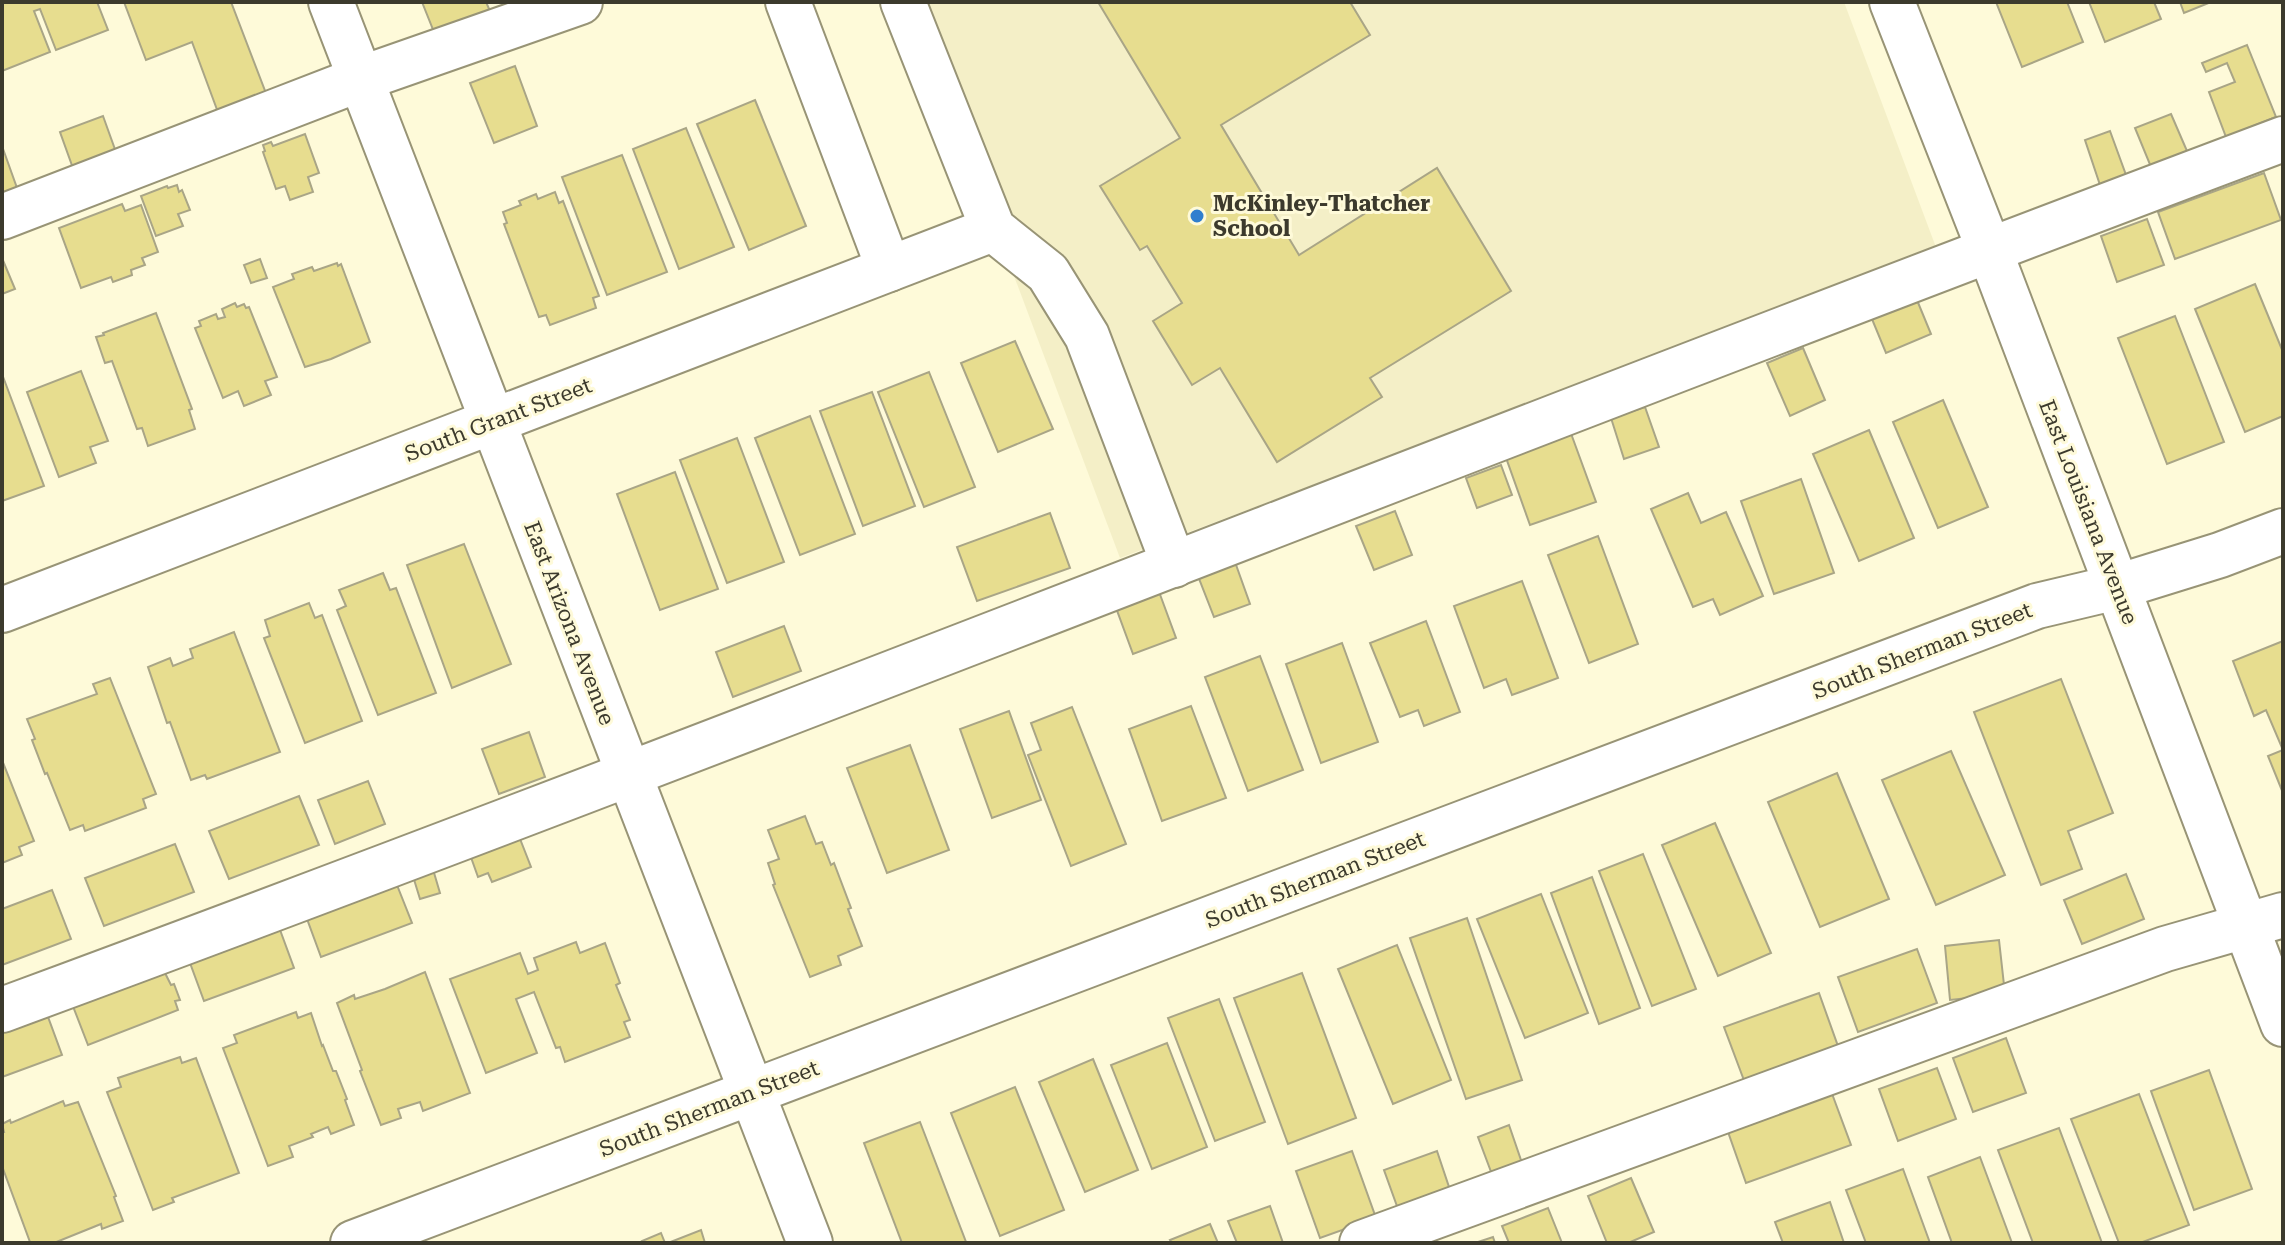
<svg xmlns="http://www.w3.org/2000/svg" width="2285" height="1245" viewBox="0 0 2285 1245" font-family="'Roboto Serif',serif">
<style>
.built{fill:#f4efc7}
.building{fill:#e7dd8f;stroke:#a9a586;stroke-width:2}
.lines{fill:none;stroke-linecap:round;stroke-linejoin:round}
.minor-casing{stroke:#989476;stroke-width:48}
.minor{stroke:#fff;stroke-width:44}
.poi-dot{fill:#307fce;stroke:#fefad9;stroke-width:3}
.labels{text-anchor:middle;stroke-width:6;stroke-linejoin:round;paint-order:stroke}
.poi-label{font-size:22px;font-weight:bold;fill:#3c3a2d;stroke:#fefad9;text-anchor:start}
.street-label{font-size:22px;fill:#3c3a2d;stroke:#fefad9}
</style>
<rect width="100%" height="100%" fill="#fefad9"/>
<!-- built -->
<path class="built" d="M911,2h933l93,248 -817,308z"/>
<!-- building -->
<g class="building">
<path d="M2,2h95l11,28 -52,20 -16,-41 -6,2 16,41 -48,19z"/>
<path d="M124,2h107l36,94 -48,19 -27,-73 -46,18z"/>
<path d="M422,2h64l4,9 -56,21z"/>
<path d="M1098,2h252l20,33 -149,90 78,130 138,-87 74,123 -141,87 12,19 -105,65 -57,-94 -28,17 -39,-64 29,-18 -35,-57 -7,4 -40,-64 80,-48z"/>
<path d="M1996,2h71l16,40 -61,25z"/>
<path d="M2089,2h65l7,17 -56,23z"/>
<path d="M2180,2h31l-27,11z"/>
<path d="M2247,45l29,72 -50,20 -17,-45 26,-10 -8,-19 -21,9 -4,-9z"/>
<path d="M515,66l22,60 -43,17 -24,-60z"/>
<path d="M755,100l51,126 -57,24 -52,-126z"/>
<path d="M2171,114l16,37 -36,16 -16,-39z"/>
<path d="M103,116l14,39 -43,16 -14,-39z"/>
<path d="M686,128l48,119 -55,22 -46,-120z"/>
<path d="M2110,131l16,44 -26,10 -15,-45z"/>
<path d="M305,134l14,39 -11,4 5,15 -23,8 -5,-14 -9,3 -13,-37 2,-1 -2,-6 8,-3 2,4z"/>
<path d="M2,146l15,42 -15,6z"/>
<path d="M622,155l45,117 -60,23 -45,-118z"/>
<path d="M2264,173l17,47 -106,39 -17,-47z"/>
<path d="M177,185l2,7 3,-2 8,20 -12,4 5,12 -27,10 -15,-40 26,-10 1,2z"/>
<path d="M555,192l4,11 4,-2 36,95 -6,2 3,10 -46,17 -4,-10 -7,2 -35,-93 3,-1 -4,-11 18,-7 -2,-4 17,-7 2,5z"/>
<path d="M122,204l3,7 16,-6 17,47 -16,6 3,7 -14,5 1,5 -19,7 -2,-5 -30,11 -22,-60z"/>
<path d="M2147,219l17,46 -47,17 -16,-46z"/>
<path d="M2,258l13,31 -13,5z"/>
<path d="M260,259l7,19 -16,5 -7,-18z"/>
<path d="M337,263l1,3 3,-2 29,78 -39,17 -26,8 -32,-80 21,-8 -2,-5 20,-7 2,4z"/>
<path d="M2255,284l28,68v64l-38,16 -50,-123z"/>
<path d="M1912,288l19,46 -45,19 -19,-46z"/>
<path d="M235,303l2,4 7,-3 2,4 3,-1 28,70 -12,4 6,14 -27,11 -6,-15 -15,7 -28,-70 6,-2 -2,-5 17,-7 2,5 7,-2 -3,-8z"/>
<path d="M156,313l36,96 -3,1 6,19 -47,17 -6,-18 -5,1 -25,-68 -7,2 -9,-26 8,-2 -1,-2z"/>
<path d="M2175,316l49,126 -57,22 -49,-126z"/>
<path d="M1015,341l38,88 -55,23 -37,-89z"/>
<path d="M1803,348l22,52 -35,16 -23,-53z"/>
<path d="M81,371l27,70 -18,6 6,16 -37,14 -32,-85z"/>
<path d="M929,372l46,115 -51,20 -46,-115z"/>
<path d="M2,374l42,112 -42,15z"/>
<path d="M872,392l43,114 -52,20 -43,-115z"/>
<path d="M1943,400l45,107 -50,21 -45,-106z"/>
<path d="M1645,407l14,40 -35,12 -13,-41z"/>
<path d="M810,416l45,118 -55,21 -45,-117z"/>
<path d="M1569,428l27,74 -66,23 -26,-73z"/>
<path d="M1869,430l45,108 -55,23 -46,-107z"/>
<path d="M737,438l47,124 -57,21 -47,-123z"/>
<path d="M1501,465l11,30 -35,13 -11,-30z"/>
<path d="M675,472l43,117 -58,21 -43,-116z"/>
<path d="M1801,479l33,94 -60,21 -33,-93z"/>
<path d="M1688,493l13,30 25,-11 37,84 -43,19 -7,-16 -20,8 -42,-98z"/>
<path d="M1395,511l17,44 -38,15 -18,-44z"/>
<path d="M1050,513l20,55 -93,33 -20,-54z"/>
<path d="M1598,536l40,108 -49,19 -41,-108z"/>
<path d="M464,544l47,120 -59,24 -45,-123z"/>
<path d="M1235,562l15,42 -36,13 -16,-41z"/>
<path d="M383,573l7,17 6,-2 40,105 -58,22 -41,-105 9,-4 -7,-16z"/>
<path d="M1522,581l36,97 -46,17 -6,-16 -22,9 -30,-82z"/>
<path d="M1158,589l18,49 -43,16 -18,-49z"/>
<path d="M309,603l6,15 7,-3 40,106 -57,22 -41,-105 6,-2 -5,-16z"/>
<path d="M1426,621l34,91 -36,14 -6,-16 -18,7 -30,-74z"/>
<path d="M784,626l17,45 -68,26 -17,-45z"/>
<path d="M234,632l46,120 -73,27 -2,-4 -14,5 -21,-58 -3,1 -19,-56 22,-9 3,8 20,-8 -3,-9z"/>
<path d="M2283,641v152l-15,-37 15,-6 -17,-40 -12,6 -21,-55z"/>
<path d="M1342,643l36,99 -57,21 -35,-99z"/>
<path d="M1260,656l43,114 -55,21 -43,-114z"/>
<path d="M110,678l46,116 -13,5 3,9 -61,23 -2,-6 -13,5 -23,-57 -2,1 -13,-34 3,-1 -8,-20 70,-25 -4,-10z"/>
<path d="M2061,679l52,134 -45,18 14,38 -41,16 -67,-173z"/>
<path d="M1191,706l35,92 -64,23 -33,-92z"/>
<path d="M1072,707l54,137 -55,22 -43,-111 13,-5 -10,-27z"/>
<path d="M1009,711l32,89 -49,18 -32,-89z"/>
<path d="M529,732l16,45 -46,17 -17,-45z"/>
<path d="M910,745l39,105 -62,23 -40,-105z"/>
<path d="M1951,751l54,124 -69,30 -54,-125z"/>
<path d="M2,760l32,81 -15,6 3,8 -20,8z"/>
<path d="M1837,773l52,126 -69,28 -52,-125z"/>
<path d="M368,781l17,43 -50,20 -17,-44z"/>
<path d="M299,796l20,49 -90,34 -20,-48z"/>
<path d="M805,816l11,28 6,-2 9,23 3,-2 17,45 -3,1 14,37 -24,10 3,9 -31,12 -37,-92 2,-1 -7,-21 11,-4 -11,-29z"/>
<path d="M513,821l18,46 -39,15 -4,-9 -10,4 -10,-28z"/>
<path d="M1715,823l56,130 -53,23 -56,-131z"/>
<path d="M175,844l19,48 -90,34 -19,-48z"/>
<path d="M1643,854l53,135 -44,17 -53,-135z"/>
<path d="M432,866l8,27 -20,6 -8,-26z"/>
<path d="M2126,874l18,45 -62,25 -18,-44z"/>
<path d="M393,875l19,48 -91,34 -18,-49z"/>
<path d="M1592,877l48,131 -41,16 -48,-131z"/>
<path d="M52,890l19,49 -69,26v-56z"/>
<path d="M1541,894l47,119 -63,25 -48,-119z"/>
<path d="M1467,918l55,162 -56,19 -56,-161z"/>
<path d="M276,919l18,49 -90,33 -18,-49z"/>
<path d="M1999,940l6,54 -55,6 -5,-54z"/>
<path d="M576,942l4,11 25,-10 15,40 -4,2 14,35 -6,2 6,15 -65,25 -5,-15 -4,1 -22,-56 -18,7 21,54 -51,20 -36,-94 70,-26 8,21 10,-4 -4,-12z"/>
<path d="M1397,945l54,135 -58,24 -55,-135z"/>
<path d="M1917,949l20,54 -79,29 -20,-55z"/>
<path d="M159,961l12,24 3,-1 6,16 -5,1 3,9 -90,35 -19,-49z"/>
<path d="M425,972l45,121 -47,18 -3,-9 -22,7 3,9 -20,7 -21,-54 2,-1 -25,-67 17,-8 1,4 30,-10z"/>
<path d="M1302,973l54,145 -68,26 -54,-146z"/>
<path d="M1819,993l20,56 -94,34 -21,-56z"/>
<path d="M1219,999l46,123 -50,19 -47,-123z"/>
<path d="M44,1006l18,49 -60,22v-56z"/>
<path d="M296,1012l2,6 13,-5 11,33 1,-1 10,26h3l11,28 -2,1 9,25 -23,9 -3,-7 -17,7 2,3 -24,9 4,11 -25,9 -45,-118 14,-5 -3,-8z"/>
<path d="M2006,1038l20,55 -53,19 -20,-54z"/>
<path d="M1167,1043l40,104 -55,22 -41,-104z"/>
<path d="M180,1057l2,6 14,-5 43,115 -67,25 2,4 -21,8 -46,-118 14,-5 -3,-9z"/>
<path d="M1093,1059l45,111 -53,22 -46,-110z"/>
<path d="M1937,1068l19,51 -58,22 -19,-52z"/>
<path d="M2209,1070l43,119 -58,21 -43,-119z"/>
<path d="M1015,1087l49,123 -64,26 -49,-123z"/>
<path d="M1831,1091l20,54 -105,38 -19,-54z"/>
<path d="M2139,1094l50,131 -49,18h-21l-48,-124z"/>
<path d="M63,1101l2,5 13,-4 38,94 -2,1 9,24 -21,8 -1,-5 -47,19h-22l-2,-1 -28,-76v-34h2l-2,-8 8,-4 1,3z"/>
<path d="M920,1122l46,120 -3,1h-61l-38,-100z"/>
<path d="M1509,1125l14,41 -30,11 -15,-40z"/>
<path d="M2059,1128l43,115h-69l-35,-93z"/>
<path d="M1352,1151l24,67 -56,20 -24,-67z"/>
<path d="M1437,1151l17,51 -52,18 -18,-50z"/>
<path d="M1980,1157l32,86h-60l-24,-66z"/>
<path d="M1903,1169l27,74h-64l-20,-53z"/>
<path d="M1631,1178l23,54 -26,11h-21l-19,-47z"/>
<path d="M1830,1202l14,41h-61l-8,-21z"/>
<path d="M1270,1206l13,37h-46l-9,-22z"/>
<path d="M1548,1208l14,35h-53l-7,-17z"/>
<path d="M1210,1224l8,19h-46l-2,-3z"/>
<path d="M701,1230l4,13h-37z"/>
<path d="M661,1233l4,10h-22l-1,-2z"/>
<path d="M1493,1237l2,6h-20z"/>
</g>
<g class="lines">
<!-- minor casing -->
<g class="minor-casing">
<g id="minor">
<path d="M331,2l479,1241"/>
<path d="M788,2l101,267"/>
<path d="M903,2l90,227 55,44 39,63 87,229"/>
<path d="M1892,2l97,247 294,775"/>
<path d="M2,217l358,-138 220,-77"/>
<path d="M2,610l991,-381"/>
<path d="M2,1010c764,-282 1519,-585 2281,-871"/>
<path d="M353,1243l1684,-637 80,-19 103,-32 63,-24"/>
<path d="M1362,1243l803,-294 118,-34"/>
</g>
</g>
<!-- minor -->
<use href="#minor" class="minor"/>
</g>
<!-- markers -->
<circle class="poi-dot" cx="1197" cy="216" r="8"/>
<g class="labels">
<!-- poi labels -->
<g class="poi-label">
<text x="1213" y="211">McKinley-Thatcher<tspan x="1213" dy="25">School</tspan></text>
</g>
<!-- street labels -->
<g class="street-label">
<text transform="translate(498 419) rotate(-21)" y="8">South Grant Street</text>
<text transform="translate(2089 512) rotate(69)" y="8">East Louisiana Avenue</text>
<text transform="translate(570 623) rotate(69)" y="8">East Arizona Avenue</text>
<text transform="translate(1922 650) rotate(-21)" y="8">South Sherman Street</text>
<text transform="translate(1315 879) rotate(-21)" y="8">South Sherman Street</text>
<text transform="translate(709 1108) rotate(-21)" y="8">South Sherman Street</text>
</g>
</g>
<!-- border -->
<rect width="2285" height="1245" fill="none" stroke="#3c3a2d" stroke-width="8"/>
</svg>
